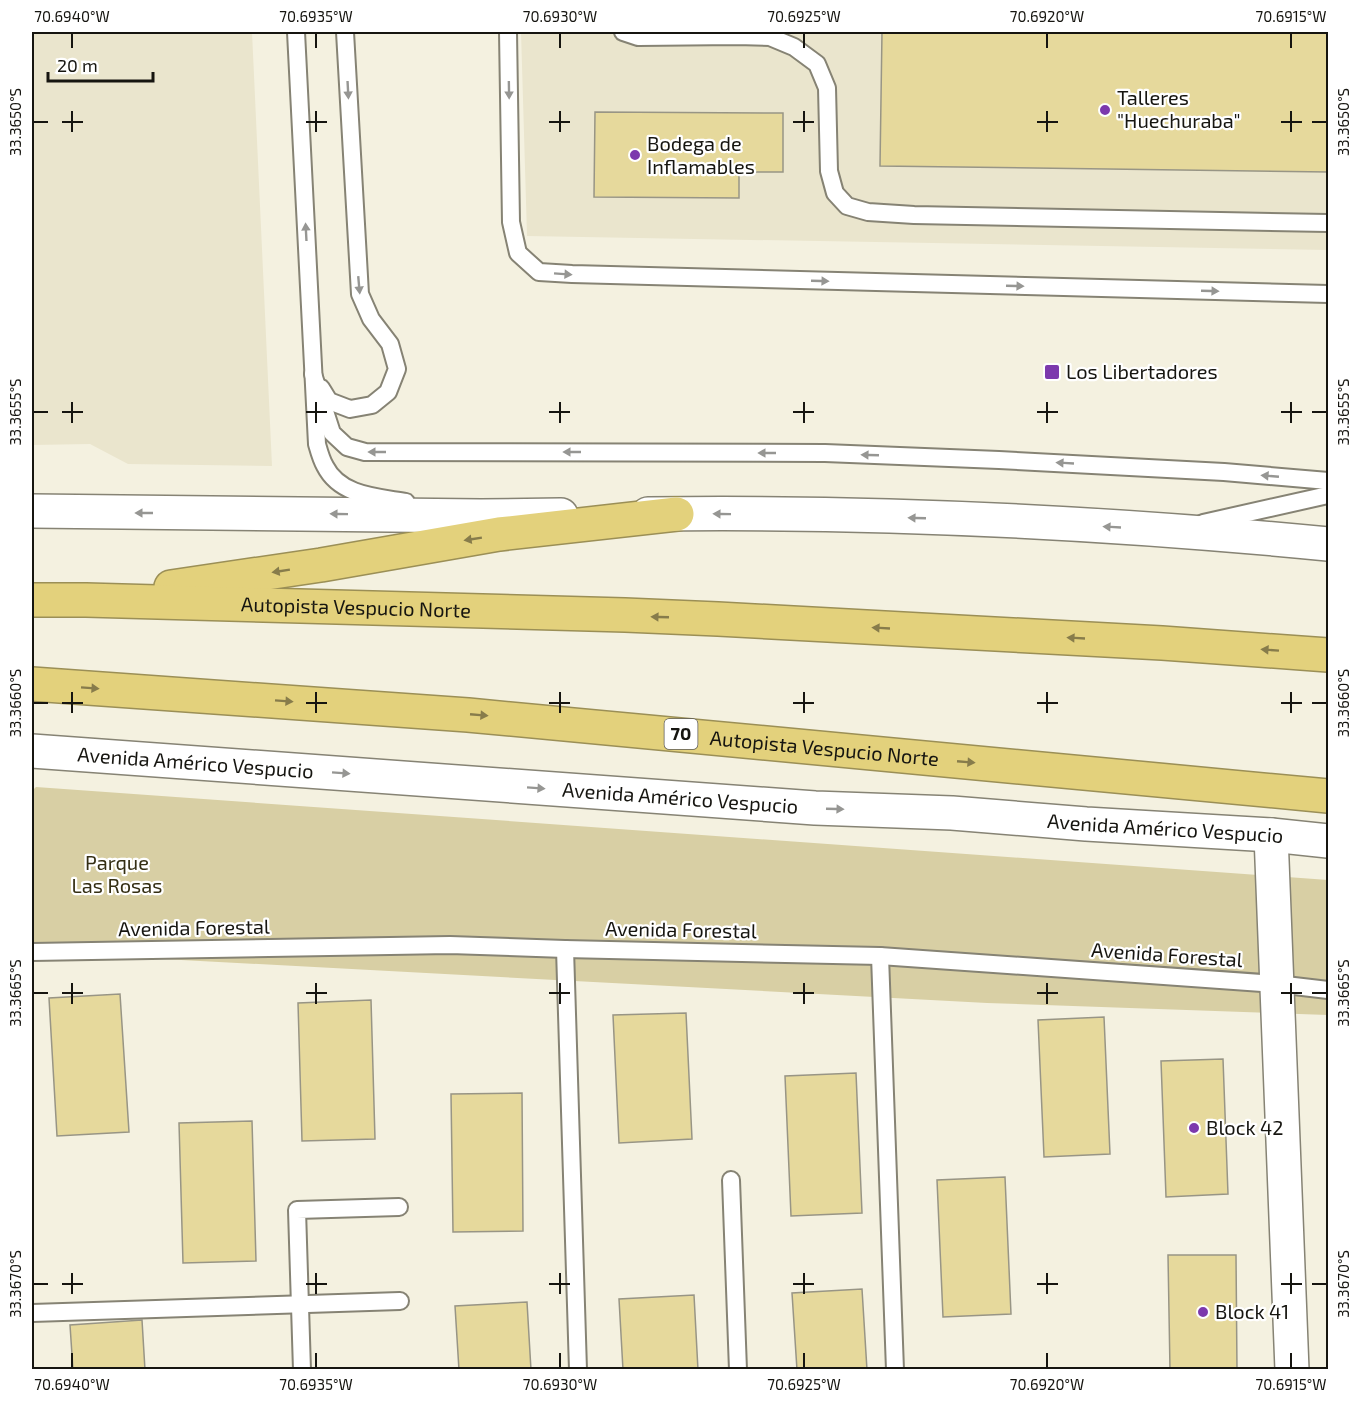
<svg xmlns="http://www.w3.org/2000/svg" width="1360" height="1401" viewBox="0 0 1360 1401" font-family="'Exo 2',sans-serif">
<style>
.built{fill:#eae5cd}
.green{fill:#d8cfa4}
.building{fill:#e6d99c;stroke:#989585;stroke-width:1.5}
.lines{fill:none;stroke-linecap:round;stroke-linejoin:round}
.service-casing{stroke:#868374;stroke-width:20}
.tertiary-casing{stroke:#868374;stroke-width:36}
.secondary-casing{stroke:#868374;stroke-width:36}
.motorway-casing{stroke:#9b8f56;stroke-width:36}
.service{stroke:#fff;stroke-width:16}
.tertiary{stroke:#fff;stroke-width:33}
.secondary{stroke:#fff;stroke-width:33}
.motorway{stroke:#e3d17c;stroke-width:33}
.oneway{fill:#969693}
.oneway2{fill:#877c4b}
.ticks{fill:none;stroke:#161510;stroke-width:2}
.poi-dot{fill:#7c39ad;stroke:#fff;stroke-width:2}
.labels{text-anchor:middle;stroke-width:4.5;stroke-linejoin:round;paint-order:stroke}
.shield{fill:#fff;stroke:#5c5b58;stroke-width:1.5}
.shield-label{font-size:18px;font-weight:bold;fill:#161510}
.poi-label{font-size:20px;fill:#161510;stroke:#fff;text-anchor:start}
.street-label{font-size:20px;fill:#161510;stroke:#fff}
.park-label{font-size:20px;fill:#342e13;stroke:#fff}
.neatline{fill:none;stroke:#161510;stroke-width:2}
.ticks-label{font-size:15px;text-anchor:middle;fill:#161510}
</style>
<rect width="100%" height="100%" fill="#f4f1e0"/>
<!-- built -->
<g class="built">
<path d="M32,32h220l20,434 -144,-2 -38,-20 -58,1z"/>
<path d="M521,32h807v218l-801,-14z"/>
</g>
<!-- green -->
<path class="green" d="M36,787l1292,93v135l-341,-12 -955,-51v-161z"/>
<!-- building -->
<g class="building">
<path d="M882,32h447v140l-449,-6z"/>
<path d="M595,112l188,1v59h-44v26l-145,-1z"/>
<path d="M120,994l9,138 -72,4 -8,-138z"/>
<path d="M371,1000l4,139 -73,2 -4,-138z"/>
<path d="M686,1013l6,126 -73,4 -6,-128z"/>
<path d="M1104,1017l6,137 -66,3 -6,-137z"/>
<path d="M1223,1059l5,135 -62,3 -5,-136z"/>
<path d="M856,1073l6,140 -71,3 -6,-140z"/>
<path d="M522,1093l1,138 -70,1 -2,-138z"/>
<path d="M252,1121l4,140 -73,2 -4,-140z"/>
<path d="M1005,1177l6,137 -68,3 -6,-137z"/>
<path d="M1168,1255h68l1,115h-67z"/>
<path d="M862,1289l5,81h-70l-5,-77z"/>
<path d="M694,1295l4,75h-75l-4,-71z"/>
<path d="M527,1302l4,68h-72l-4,-64z"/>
<path d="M142,1320l3,50h-72l-3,-45z"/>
</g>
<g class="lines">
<!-- service casing -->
<g class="service-casing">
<g id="service">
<path d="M296,32l21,412c2,7 4,15 8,22 15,30 52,31 81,36"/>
<path d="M508,32l3,190 7,31 21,19 33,2 756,20"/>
<path d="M623,32l15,5 99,-1 33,1 24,10 23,17 10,24 2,83 6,22 12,13 21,6 46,3 414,8"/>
<path d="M313,374l19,59 15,14 18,5 460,1 174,7 225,12 104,9"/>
<path d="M321,388l8,13 21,8 22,-4 16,-13 9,-23 -7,-25 -19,-25 -11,-25 -15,-262"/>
<path d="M1203,523l125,-28"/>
<path d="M565,949l13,421"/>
<path d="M32,952l418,-7 115,4 315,7 397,28 51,6"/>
<path d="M880,956l15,414"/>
<path d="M731,1180l7,190"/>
<path d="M32,1313l368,-12"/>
<path d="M302,1370l-5,-160 102,-3"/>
</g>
</g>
<!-- tertiary casing -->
<g class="tertiary-casing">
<path id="tertiary" d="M1271,835l21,535"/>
</g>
<!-- secondary casing -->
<g class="secondary-casing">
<g id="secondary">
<path d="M32,511l449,5 80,-1"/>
<path d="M648,514c227,-3 455,8 680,30"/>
<path id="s1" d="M32,751l783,57 137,5 134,11 185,11 57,6"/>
</g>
</g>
<!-- motorway casing -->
<g class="motorway-casing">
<g id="motorway">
<path d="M171,587l150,-22 178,-31 178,-20"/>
<path id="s2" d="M32,600h54l539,15 93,4 444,24 166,12"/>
<path id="s3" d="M32,684l436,31 860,81"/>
</g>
</g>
<!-- service -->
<use href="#service" class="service"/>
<!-- tertiary -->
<use href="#tertiary" class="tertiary"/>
<!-- secondary -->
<use href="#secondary" class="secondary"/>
<!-- motorway -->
<use href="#motorway" class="motorway"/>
</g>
<!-- one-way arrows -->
<defs><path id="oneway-solid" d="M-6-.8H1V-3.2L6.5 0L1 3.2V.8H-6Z" transform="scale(1.5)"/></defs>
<g class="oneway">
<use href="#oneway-solid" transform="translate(348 90) rotate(87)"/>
<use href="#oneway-solid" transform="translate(509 90) rotate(89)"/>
<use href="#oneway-solid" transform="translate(306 232) rotate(-93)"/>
<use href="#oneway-solid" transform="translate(563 274) rotate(4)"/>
<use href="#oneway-solid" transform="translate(820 281) rotate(2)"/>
<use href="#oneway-solid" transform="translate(359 285) rotate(85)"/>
<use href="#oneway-solid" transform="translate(1015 286) rotate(2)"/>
<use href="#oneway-solid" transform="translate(1210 291) rotate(2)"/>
<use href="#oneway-solid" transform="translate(377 452) rotate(-180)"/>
<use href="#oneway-solid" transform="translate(572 452) rotate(-180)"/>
<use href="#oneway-solid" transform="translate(767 453) rotate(-180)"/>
<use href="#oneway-solid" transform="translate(870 455) rotate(-178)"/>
<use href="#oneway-solid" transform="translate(1065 463) rotate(-177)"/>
<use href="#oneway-solid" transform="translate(1270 476) rotate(-175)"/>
<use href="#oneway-solid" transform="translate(144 513) rotate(-180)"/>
<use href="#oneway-solid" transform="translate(339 514) rotate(-179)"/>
<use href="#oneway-solid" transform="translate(722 514) rotate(-179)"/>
<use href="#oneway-solid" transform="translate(917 518) rotate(-178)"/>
<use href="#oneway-solid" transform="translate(1112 527) rotate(-177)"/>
<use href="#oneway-solid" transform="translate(341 773) rotate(4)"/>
<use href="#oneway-solid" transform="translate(536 788) rotate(4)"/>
<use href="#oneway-solid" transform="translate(835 809) rotate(2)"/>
</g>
<g class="oneway2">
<use href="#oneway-solid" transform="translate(473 539) rotate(171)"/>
<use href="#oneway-solid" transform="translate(281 571) rotate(171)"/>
<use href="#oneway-solid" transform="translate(660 617) rotate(-178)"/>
<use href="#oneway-solid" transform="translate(881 628) rotate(-177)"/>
<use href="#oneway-solid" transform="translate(1076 638) rotate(-177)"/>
<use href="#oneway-solid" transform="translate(1270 650) rotate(-176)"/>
<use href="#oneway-solid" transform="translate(90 688) rotate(4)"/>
<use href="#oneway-solid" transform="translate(284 701) rotate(4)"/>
<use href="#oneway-solid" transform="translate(479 715) rotate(5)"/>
<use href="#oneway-solid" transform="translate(966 762) rotate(5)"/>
</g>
<!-- ticks -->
<path class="ticks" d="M72,33v15M316,33v15M560,33v15M804,33v15M1047,33v15M1291,33v15M72,111v21M316,111v21M560,111v21M804,111v21M1047,111v21M1291,111v21M33,122h15M62,122h21M306,122h21M549,122h21M793,122h21M1037,122h21M1281,122h21M1312,122h15M72,402v21M316,402v21M560,402v21M804,402v21M1047,402v21M1291,402v21M33,412h15M62,412h21M306,412h21M549,412h21M793,412h21M1037,412h21M1281,412h21M1312,412h15M72,692v21M316,692v21M560,692v21M804,692v21M1047,692v21M1291,692v21M33,703h15M62,703h21M306,703h21M549,703h21M793,703h21M1037,703h21M1281,703h21M1312,703h15M72,983v21M316,983v21M560,983v21M804,983v21M1047,983v21M1291,983v21M33,993h15M62,993h21M306,993h21M549,993h21M793,993h21M1037,993h21M1281,993h21M1312,993h15M72,1273v21M316,1273v21M560,1273v21M804,1273v21M1047,1273v21M1291,1273v21M33,1284h15M62,1284h21M306,1284h21M549,1284h21M793,1284h21M1037,1284h21M1281,1284h21M1312,1284h15M72,1353v15M316,1353v15M560,1353v15M804,1353v15M1047,1353v15M1291,1353v15"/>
<!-- markers -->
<g class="poi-dot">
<circle cx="1105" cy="110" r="6"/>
<circle cx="635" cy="155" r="6"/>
<rect x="1044" y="364" width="16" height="16" rx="3"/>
<circle cx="1194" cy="1128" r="6"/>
<circle cx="1203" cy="1312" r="6"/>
</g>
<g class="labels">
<!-- shield labels -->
<rect class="shield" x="664.5" y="719" width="33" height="30" rx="4.5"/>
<g class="shield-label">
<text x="681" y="740">70</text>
</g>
<!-- poi labels -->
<g class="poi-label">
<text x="1117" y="105">Talleres<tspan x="1117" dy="23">"Huechuraba"</tspan></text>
<text x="647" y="151">Bodega de<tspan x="647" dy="23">Inflamables</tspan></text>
<text x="1066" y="379">Los Libertadores</text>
<text x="1206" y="1135">Block 42</text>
<text x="1215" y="1319">Block 41</text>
</g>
<!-- street labels -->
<g class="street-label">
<text dy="7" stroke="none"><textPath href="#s2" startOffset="324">Autopista Vespucio Norte</textPath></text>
<text dy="7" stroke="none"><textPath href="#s3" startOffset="795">Autopista Vespucio Norte</textPath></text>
<text dy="7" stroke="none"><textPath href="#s1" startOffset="164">Avenida Américo Vespucio</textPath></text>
<text dy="7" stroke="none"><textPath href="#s1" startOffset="650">Avenida Américo Vespucio</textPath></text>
<text dy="7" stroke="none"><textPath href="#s1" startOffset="1136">Avenida Américo Vespucio</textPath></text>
<text transform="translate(194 928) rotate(-1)" y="7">Avenida Forestal</text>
<text transform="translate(681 930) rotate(1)" y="7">Avenida Forestal</text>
<text transform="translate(1167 955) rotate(4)" y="7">Avenida Forestal</text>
</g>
<!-- park labels -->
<g class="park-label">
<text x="117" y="870">Parque<tspan x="117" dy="23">Las Rosas</tspan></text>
</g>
</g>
<!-- border -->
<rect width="1360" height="1401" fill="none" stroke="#ffffff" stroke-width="66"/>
<!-- scale -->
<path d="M48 72v9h105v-9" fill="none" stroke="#161510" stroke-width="3"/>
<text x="57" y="72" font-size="18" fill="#161510" stroke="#ffffff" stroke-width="4.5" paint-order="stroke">20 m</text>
<rect x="33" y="33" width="1294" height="1335" class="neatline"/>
<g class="ticks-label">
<text x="72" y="22">70.6940°W</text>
<text x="316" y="22">70.6935°W</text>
<text x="560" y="22">70.6930°W</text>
<text x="804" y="22">70.6925°W</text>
<text x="1047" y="22">70.6920°W</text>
<text x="1291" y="22">70.6915°W</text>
<text transform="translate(16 122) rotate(-90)" y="5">33.3650°S</text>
<text transform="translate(1344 122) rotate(-90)" y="5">33.3650°S</text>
<text transform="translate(16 412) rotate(-90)" y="5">33.3655°S</text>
<text transform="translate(1344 412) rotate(-90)" y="5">33.3655°S</text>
<text transform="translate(16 703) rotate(-90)" y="5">33.3660°S</text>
<text transform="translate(1344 703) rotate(-90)" y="5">33.3660°S</text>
<text transform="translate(16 993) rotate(-90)" y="5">33.3665°S</text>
<text transform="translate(1344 993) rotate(-90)" y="5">33.3665°S</text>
<text transform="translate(16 1284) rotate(-90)" y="5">33.3670°S</text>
<text transform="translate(1344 1284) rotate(-90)" y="5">33.3670°S</text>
<text x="72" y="1390">70.6940°W</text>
<text x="316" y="1390">70.6935°W</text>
<text x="560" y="1390">70.6930°W</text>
<text x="804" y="1390">70.6925°W</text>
<text x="1047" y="1390">70.6920°W</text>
<text x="1291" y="1390">70.6915°W</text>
</g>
</svg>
